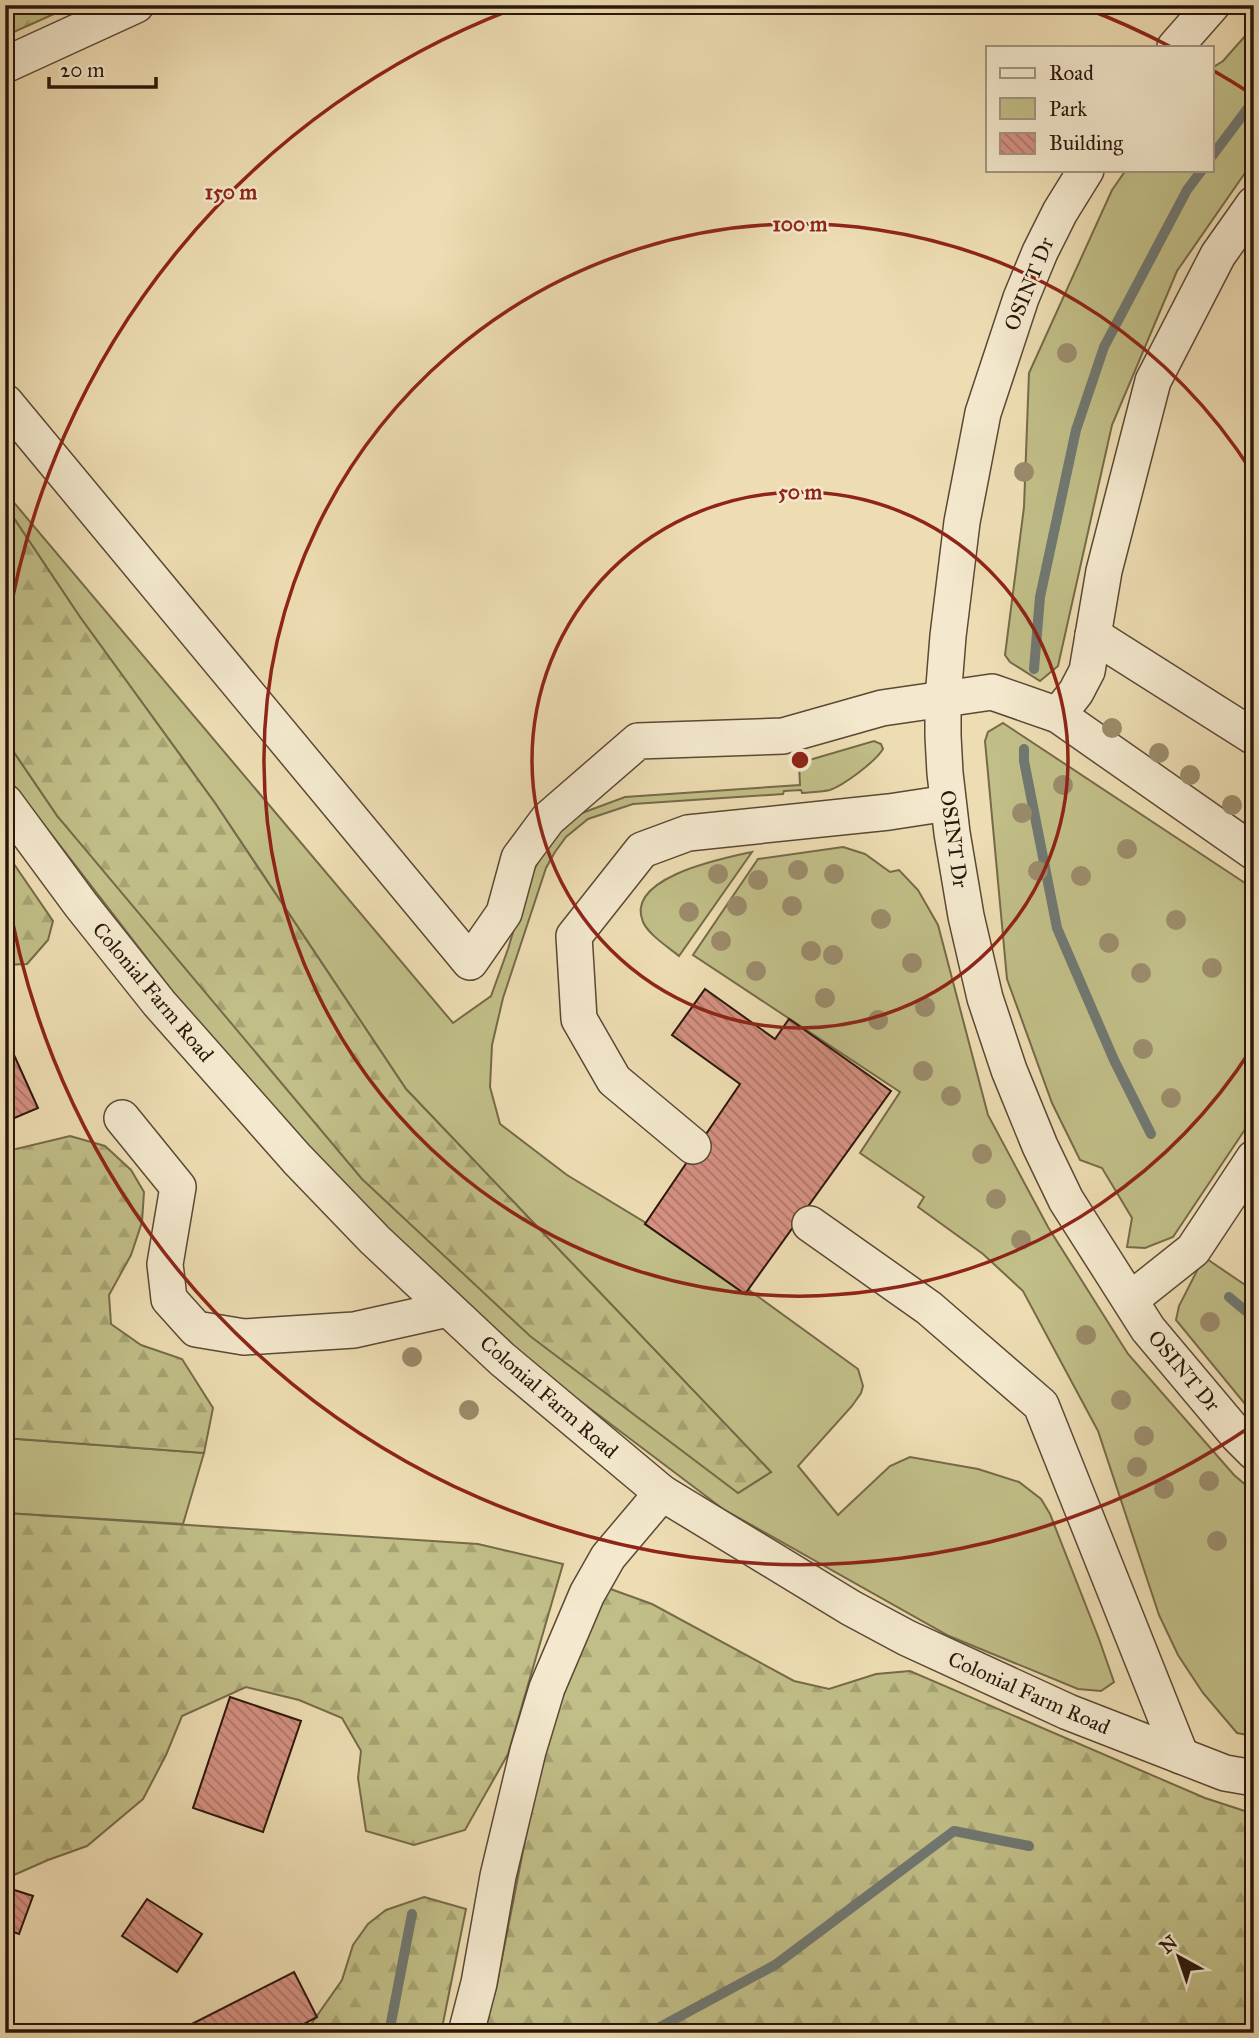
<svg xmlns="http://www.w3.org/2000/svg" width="1259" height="2038" viewBox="0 0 1259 2038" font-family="'IM FELL Great Primer',serif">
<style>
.green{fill:#c1be87;stroke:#766a49;stroke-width:2}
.forest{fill:url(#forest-firs);stroke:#766a49;stroke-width:2}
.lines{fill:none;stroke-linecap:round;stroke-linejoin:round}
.stream{stroke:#707872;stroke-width:10}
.building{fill:url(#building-back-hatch);stroke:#2a160b;stroke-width:2}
.minor-casing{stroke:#5b4835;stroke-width:38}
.minor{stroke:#f4e9ce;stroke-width:35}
.tree{fill:#9b8b6b}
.ring{fill:none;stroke:#8f2418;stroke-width:3.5}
.labels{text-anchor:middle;stroke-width:5;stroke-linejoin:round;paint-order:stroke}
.street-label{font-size:21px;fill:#2a160b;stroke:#f4e9ce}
.centre{fill:#8f2418;stroke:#f4e9ce;stroke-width:3.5}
.ring-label{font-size:21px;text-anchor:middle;font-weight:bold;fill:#8f2418;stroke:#f4e9ce;stroke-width:5;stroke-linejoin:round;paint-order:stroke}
</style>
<defs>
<pattern id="forest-firs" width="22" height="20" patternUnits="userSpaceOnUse" patternTransform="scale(1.75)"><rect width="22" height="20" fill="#c1be87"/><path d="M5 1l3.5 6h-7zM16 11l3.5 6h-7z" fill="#a6a373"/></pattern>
<pattern id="building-back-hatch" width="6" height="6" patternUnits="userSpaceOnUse" patternTransform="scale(1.75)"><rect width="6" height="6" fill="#d69183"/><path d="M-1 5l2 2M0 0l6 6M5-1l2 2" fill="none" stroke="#ae7569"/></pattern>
</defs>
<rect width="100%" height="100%" fill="#eeddb3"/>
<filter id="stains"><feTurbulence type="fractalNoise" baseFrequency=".00286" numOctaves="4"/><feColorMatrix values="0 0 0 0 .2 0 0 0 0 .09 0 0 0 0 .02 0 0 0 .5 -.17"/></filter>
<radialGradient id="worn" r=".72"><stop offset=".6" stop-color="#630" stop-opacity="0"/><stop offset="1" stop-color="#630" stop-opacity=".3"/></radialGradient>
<!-- green -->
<g class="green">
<path d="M1254,26v134l-77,111 -65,154 -54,241 -18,15 -30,-19 -5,-7 19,-148 5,-134 83,-183 14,-20h86v-102l11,-7z"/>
<path d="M5,492l448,531 38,-27 17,-47 21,-70 21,-39 20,-19 12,-8 43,-16 175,-12 -1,-22 75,-22 7,3 2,5c-8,13 -39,36 -53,41 -9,2 -19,2 -28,3l-1,-3 -17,1 -1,3 -150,10 -45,15 -22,18 -11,15 -9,16 -43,130 -11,47 -2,42 10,37 67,51 79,48 -1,1 100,70 4,-4 109,79 5,17 -2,7 -9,13 -54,60 40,49 52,-49 20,-9 68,12 41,13 22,17 9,15 49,125 15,43 -13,9 -23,-2 -129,-53 -226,-127 -209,-158 -197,-192 -140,-162 -172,-223v-35l53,78 680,676 33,-21 -365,-383 -191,-286 -135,-186 -75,-112z"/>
<path d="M1003,723l251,166v227l-81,121 -28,11 -18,-1 5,-29 -30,-50 -22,-8 -28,-57 -45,-124 -22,-238 3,-9z"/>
<path d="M843,847l22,7 25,18 9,-2 19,20 20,35 50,190 60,112 80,127 106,121 20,17 -1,244 -16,-3 -34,-40 -25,-38 -19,-40 -61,-184 -75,-140 -40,-37 -65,-47 6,-10 -64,-44 40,-61 -207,-137 65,-96z"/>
<path d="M752,852l-73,104c-11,-9 -30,-21 -36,-34 -19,-45 82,-64 109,-70z"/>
<path d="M1204,1257l50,34v124l-78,-95 3,-14z"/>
<path d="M5,1438l199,15 -21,71 -178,-11z"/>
</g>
<!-- forest -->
<g class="forest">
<path d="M5,5h69l-69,31z"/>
<path d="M5,505l75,112 135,186 191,286 365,383 -33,21 -208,-157 -168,-157 -304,-362 -53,-78z"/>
<path d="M5,851l48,70 -5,19 -21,24 -22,1z"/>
<path d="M70,1136l35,10 26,24 13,22 -2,30 -11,33 -22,40 2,29 30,21 41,14 31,49 -9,45 -199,-15v-288l11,-1z"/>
<path d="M5,1513l473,31 85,20 -55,190 -43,76 -51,15 -48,-14 -8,-53 3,-27 -19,-33 -43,-18 -53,-13 -64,29 -16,39 -23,44 -56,47 -39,14 -43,19z"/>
<path d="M605,1587l47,17 142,77 35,8 47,-15 34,-3 295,127 49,16v219h-772l14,-44 56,-286z"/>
<path d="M424,1897l42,12 -25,124h-138l6,-6 33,-47 11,-35 15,-21 18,-14z"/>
</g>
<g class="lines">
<!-- stream -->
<g class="stream">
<path d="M1212,156l42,-56"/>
<path d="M1034,669l6,-72 36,-167 28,-83 83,-157 15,-20"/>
<path d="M1024,749v12l33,167 57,132 37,74"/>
<path d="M1229,1297l25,21"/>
<path d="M389,2033l23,-119"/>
<path d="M649,2033l126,-68 179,-134 75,15"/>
</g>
</g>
<!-- building -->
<g class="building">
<path d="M705,989l70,50 14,-20 102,72 -146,203 -100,-70 95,-140 -68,-49z"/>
<path d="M14,1055l24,53 -33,14v-63z"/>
<path d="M230,1697l71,24 -38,111 -70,-24z"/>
<path d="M5,1887l28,9 -14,38 -14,-5z"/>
<path d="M147,1899l55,35 -25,38 -55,-36z"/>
<path d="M294,1972l23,45 -30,16h-95l-4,-7z"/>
</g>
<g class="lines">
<!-- minor casing -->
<g class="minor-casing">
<g id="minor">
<path d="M1175,47l37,-42"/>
<path d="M5,65l131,-60"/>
<path d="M1086,170l-26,42 -20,40 -19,46 -38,115 -21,109 -14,114 -5,63v37l2,37 7,60 14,83 19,82 24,72 31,76 26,54 82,129 90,107 16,16"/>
<path d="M5,402l465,560 34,-49 15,-55 29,-39 90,-78 145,-5 99,-28 110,-16 66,23 196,137"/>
<path d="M1093,635l161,102"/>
<path d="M1058,715l18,-23 11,-21 17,-100 49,-190 65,-126 36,-51"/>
<path d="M5,802l76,103 78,98 138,156 78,81 127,119 160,134 189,115 56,30 161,74 157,61 29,5"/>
<path d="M122,1118l56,69 -13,77 4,35 27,30 48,8 110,-7 94,-21"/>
<path d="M693,1146l-79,-66 -35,-61 -5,-83 68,-86 46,-17 201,-21 59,-9"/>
<path d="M810,1224l119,84 112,97 140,351"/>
<path d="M1130,1300l63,-50 61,-92"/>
<path d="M466,2033l13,-50 19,-107 30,-125 19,-63 40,-94 21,-37 54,-64"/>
</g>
</g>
<!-- minor -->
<use href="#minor" class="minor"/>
</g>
<!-- trees -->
<g class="tree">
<circle cx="1067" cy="353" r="10"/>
<circle cx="1024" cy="472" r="10"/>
<circle cx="1112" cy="728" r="10"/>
<circle cx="1159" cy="753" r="10"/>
<circle cx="1190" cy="775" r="10"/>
<circle cx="1063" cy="785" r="10"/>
<circle cx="1232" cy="805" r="10"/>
<circle cx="1022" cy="813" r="10"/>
<circle cx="1127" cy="849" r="10"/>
<circle cx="798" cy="870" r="10"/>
<circle cx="1038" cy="871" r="10"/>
<circle cx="718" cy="874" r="10"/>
<circle cx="834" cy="874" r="10"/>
<circle cx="1081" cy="876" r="10"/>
<circle cx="758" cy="880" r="10"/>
<circle cx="737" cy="906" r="10"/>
<circle cx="792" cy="906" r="10"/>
<circle cx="689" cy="912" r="10"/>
<circle cx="881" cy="919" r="10"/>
<circle cx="1176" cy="920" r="10"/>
<circle cx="721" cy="941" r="10"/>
<circle cx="1109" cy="943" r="10"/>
<circle cx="811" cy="951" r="10"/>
<circle cx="833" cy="955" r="10"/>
<circle cx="912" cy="963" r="10"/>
<circle cx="1212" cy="968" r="10"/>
<circle cx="756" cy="971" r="10"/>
<circle cx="1141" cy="973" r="10"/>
<circle cx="825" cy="998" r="10"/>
<circle cx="925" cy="1007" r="10"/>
<circle cx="878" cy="1020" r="10"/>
<circle cx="1143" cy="1049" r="10"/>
<circle cx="923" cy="1071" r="10"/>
<circle cx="951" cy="1096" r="10"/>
<circle cx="1171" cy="1098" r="10"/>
<circle cx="982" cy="1154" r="10"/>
<circle cx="996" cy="1199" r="10"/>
<circle cx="1021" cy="1240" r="10"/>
<circle cx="1210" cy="1322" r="10"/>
<circle cx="1086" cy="1335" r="10"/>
<circle cx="412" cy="1357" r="10"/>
<circle cx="1121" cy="1400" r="10"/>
<circle cx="469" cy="1410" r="10"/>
<circle cx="1144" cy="1436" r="10"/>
<circle cx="1137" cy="1467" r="10"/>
<circle cx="1209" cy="1481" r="10"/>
<circle cx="1164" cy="1489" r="10"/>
<circle cx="1217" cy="1541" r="10"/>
</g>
<!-- distance rings -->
<g class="ring">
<circle cx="800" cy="760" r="268"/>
<path d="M1252 1048A536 536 0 1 1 1252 472"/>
<path d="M1250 1427A804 804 0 0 1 6 886M6 634A804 804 0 0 1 518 7M1082 7A804 804 0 0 1 1171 47M1214 71A804 804 0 0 1 1250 93"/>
</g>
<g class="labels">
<!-- street labels -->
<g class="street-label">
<text transform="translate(1029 284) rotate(-68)" y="7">OSINT Dr</text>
<text transform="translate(954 839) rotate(82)" y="7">OSINT Dr</text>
<text transform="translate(153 992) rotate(50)" y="7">Colonial Farm Road</text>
<text transform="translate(1184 1371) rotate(50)" y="7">OSINT Dr</text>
<text transform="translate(549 1397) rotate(41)" y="7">Colonial Farm Road</text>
<text transform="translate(1029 1693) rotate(24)" y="7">Colonial Farm Road</text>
</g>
</g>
<circle cx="800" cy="760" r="10" class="centre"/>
<g class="ring-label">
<text x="231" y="199">150 m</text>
<text x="800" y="231">100 m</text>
<text x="800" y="499">50 m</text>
</g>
<!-- margin -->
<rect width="1259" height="2038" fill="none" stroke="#eeddb3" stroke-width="28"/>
<rect x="7" y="7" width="1245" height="2024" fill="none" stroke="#2a160b" stroke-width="3.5"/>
<rect x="14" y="14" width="1231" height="2010" fill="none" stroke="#2a160b" stroke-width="2"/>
<!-- legend -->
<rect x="986" y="46" width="228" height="126" fill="#f4e9ce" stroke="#a39580" stroke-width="2"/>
<rect x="1000" y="68" width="35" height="10" fill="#f4e9ce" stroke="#a39580" stroke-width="2"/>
<text x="1049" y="80" font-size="21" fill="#2a160b">Road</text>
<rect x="1000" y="98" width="35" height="21" fill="#c1be87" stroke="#a39580" stroke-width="2"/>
<text x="1049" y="116" font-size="21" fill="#2a160b">Park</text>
<rect x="1000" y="133" width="35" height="21" fill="url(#building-back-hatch)" stroke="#a39580" stroke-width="2"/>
<text x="1049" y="150" font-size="21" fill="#2a160b">Building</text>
<!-- north arrow -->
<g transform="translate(1179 1957) rotate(320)" stroke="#f4e9ce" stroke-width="5" paint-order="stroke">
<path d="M0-5L12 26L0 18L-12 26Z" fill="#2a160b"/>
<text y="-10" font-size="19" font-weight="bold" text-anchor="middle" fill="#2a160b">N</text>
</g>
<!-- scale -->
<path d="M49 77v10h107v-10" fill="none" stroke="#2a160b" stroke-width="3.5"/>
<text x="60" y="77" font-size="21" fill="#2a160b" stroke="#f4e9ce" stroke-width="5" paint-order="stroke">20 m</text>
<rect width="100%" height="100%" filter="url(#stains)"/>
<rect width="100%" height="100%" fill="url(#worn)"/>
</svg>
